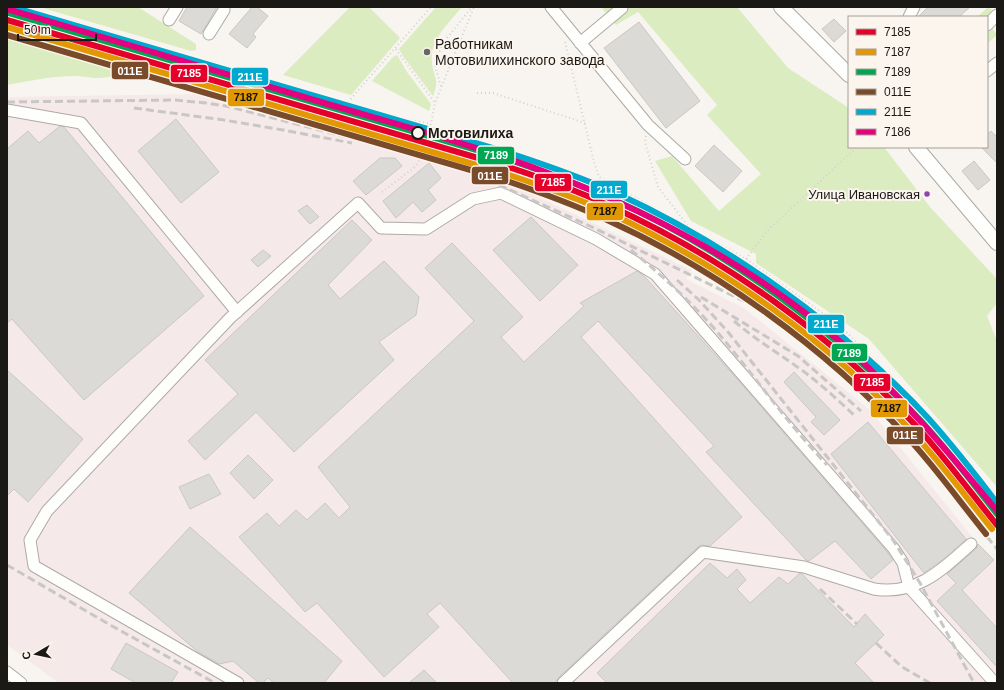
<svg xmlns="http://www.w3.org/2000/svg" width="1004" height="690" viewBox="0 0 1004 690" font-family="Arial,sans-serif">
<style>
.industrial{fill:#f6e9e9}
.green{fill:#dbecc0}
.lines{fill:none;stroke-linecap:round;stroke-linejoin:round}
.stream{stroke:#7fdfea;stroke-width:3}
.building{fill:#dcdad6;stroke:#cac7c4}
.minor-casing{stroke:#adaba7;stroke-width:13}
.major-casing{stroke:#adaba7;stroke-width:16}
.path{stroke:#d3d2d1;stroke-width:2;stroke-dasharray:1 3;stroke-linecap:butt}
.minor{stroke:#fefefd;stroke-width:11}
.major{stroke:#fefefd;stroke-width:14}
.rail{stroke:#c8c7c6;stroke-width:3;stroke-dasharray:8 4;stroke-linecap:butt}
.rail-1-casing{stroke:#fcf5ed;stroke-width:9}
.rail-2-casing{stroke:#fcf5ed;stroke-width:9}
.rail-3-casing{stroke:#fcf5ed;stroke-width:9}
.rail-4-casing{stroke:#fcf5ed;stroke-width:9}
.rail-5-casing{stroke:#fcf5ed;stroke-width:9}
.rail-6-casing{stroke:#fcf5ed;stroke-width:9}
.rail-1{stroke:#e4002b;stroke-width:6}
.rail-2{stroke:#e19802;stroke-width:6}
.rail-3{stroke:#00a651;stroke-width:6}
.rail-4{stroke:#7a4b2a;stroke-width:6}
.rail-5{stroke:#00a9ce;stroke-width:6}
.rail-6{stroke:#e5007d;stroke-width:6}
.poi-dot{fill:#686662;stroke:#fcf5ed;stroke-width:1.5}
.stop-dot{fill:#fcf5ed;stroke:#1b1916;stroke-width:2}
.bus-dot{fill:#8e44ad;stroke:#fcf5ed;stroke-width:1.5}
.labels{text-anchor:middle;stroke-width:4;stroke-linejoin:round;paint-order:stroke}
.bus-label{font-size:13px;fill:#1b1916;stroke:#fcf5ed;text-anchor:end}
.poi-label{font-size:14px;fill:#1b1916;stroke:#fcf5ed;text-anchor:start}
.stop-label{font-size:14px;font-weight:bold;fill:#1b1916;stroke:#fcf5ed;text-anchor:start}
.line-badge{stroke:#fcf5ed;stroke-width:1.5}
.badge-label{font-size:11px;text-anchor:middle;font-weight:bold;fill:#fff}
.pale-badge-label{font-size:11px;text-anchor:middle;font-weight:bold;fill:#111}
</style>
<rect width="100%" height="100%" fill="#f8f5f0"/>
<!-- industrial -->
<path class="industrial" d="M198,94l225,59 38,13 63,24 167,80 -5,9 58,29 125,101 109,135 19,21v118h-938l-52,-38 1,-548z"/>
<!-- green -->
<g class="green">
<path d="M39,7h99l58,37v6l-5,1z"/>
<path d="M350,7h19l31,31 -49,57 -68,-20z"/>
<path d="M436,7h26c-13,16 -33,33 -30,56 2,16 8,16 1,33l-30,-40 -4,-7z"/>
<path d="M601,7h136l51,61 61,40v39h35l46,60 67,72v24l-10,13 10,25v146l-128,-148 -113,-76v-9l-65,-33 -36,-60 17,-5 47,55 42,-37 -54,-59 10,-10 -79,-93 -22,13z"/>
<path d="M988,7l5,4 -6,6h-10z"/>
<path d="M7,28l130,38c-13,7 -28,13 -44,12 -6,-1 -12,-2 -18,-2 -23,0 -46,5 -68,9z"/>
<path d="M992,28l5,7 -10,9v-11z"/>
<path d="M397,55l10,17 24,32 -2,7 -57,-30 21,-24z"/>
</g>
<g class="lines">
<!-- stream -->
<path class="stream" d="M7,27l4,-20"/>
</g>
<!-- building -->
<g class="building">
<path d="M187,7h30l-16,27 -22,-13z"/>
<path d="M252,7h5l11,9 -15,18 3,3 -9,11 -18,-14z"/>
<path d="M928,7h42l-11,10h-41z"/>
<path d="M834,19l12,12 -12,11 -12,-13z"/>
<path d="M639,22l61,79 -34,27 -62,-80z"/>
<path d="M176,119l43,53 -38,31 -43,-52z"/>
<path d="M60,126l4,1 140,169 -120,104 -72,-81 -5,4v-174l21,-18 11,12z"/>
<path d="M991,131l6,6v26l-16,-16h6v-12z"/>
<path d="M714,145l28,26 -19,21 -28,-26z"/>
<path d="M380,158h15l7,8 -36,29 -13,-14z"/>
<path d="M974,161l16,19 -12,10 -16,-19z"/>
<path d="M429,163l12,15 -13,12 8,10 -14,12 -9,-10 -17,16 -13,-17z"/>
<path d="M307,205l12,12 -9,7 -12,-13z"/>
<path d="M531,217l47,48 -38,36 -47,-51z"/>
<path d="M352,220l20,20 -44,45 12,14 44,-38 35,36 -3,18 -37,27 15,18 -100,92 -38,-40 -51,48 -17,-19 50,-47 -33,-34z"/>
<path d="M452,243l71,74 -22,20 23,25 60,-56 -4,-3 57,-32 7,5 94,104 150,173 5,7 -22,19 -36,-38 -26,20 -3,-1 -100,-108 8,-6 -116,-125 -17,16 161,180 -32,29 -9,-1 -3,2 -140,131 -3,5h-42l-73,-80 -13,11 12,13 -55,50 -67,-74 -12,9 -66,-75 28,-24 12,13 17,-16 11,10 18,-17 14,15 11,-11 -32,-40 156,-146 -49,-53z"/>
<path d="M263,250l8,6 -13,11 -7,-7z"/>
<path d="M7,370l76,69 -55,63 -14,-13 -7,7z"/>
<path d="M794,372l46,48 -16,15 -13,-13 5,-5 -32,-35z"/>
<path d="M868,422l98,117 -21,19 -21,15 -93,-119z"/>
<path d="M248,455l25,25 -19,19 -24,-26z"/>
<path d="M209,474l12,20 -31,15 -11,-22z"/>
<path d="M190,527l152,134 -18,22h-50l-6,-5 -5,5h-4l-26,-22 -14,3 -22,-13 -68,-58z"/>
<path d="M978,544l16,16 -32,30 35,38v39l-60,-66 19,-18 -9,-9 29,-25z"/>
<path d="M710,563l17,15 10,-9 9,11 -9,9 13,14 29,-26 9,7 12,-11 2,1 52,53 11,-13 19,21 -29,28 19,20h-267l-10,-10z"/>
<path d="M126,643l52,29 -7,11h-35l-25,-14z"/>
<path d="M424,670l13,13h-28z"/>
</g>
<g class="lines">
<!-- minor casing -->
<g class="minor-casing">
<g id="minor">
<path d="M551,7l97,118 37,34"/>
<path d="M909,17l5,-10"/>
<path d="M169,20l8,-13"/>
<path d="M987,25l10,-10"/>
<path d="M209,34l15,-24v-3"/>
<path d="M580,43l42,-35"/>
<path d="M987,71l10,-8"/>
<path d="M7,110l74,13 156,189"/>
<path d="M7,672l14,11"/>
<path d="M238,683l-204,-117 -4,-26 17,-29 183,-193 128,-115 23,25 45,1 47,-30 28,-6 95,46 59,35 239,275 9,14 6,24 86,96"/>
<path d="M563,683l140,-131 101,15 70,22c42,7 68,-19 97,-45"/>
</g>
</g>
<!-- major casing -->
<g class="major-casing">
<g id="major">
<path d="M781,7l68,68"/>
<path d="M916,147l81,96"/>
</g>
</g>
<!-- path -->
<g class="path">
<path d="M565,42l29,120 5,15 147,82 92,65 53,52 29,32 77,95"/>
<path d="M396,49l39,54"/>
<path d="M441,86l-6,-20 7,-22 30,-37"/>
<path d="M477,93h16l92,30"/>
<path d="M348,102l83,-95"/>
<path d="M372,112l59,12"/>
<path d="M430,129l5,-26 6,-15 33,-81"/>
<path d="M646,136l-1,6 13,45 30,39"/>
<path d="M423,151h1"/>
<path d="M436,155l6,2 1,-3"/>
<path d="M382,192l33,-25 6,-9"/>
<path d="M746,259l23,-30 88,-82"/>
</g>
<!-- minor -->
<use href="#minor" class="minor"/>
<!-- major -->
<use href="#major" class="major"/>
<!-- rail -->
<g class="rail">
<path d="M7,102l168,-2 31,3 20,3 202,52 40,13 124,56 156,76 18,10 35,28 41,33 36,34 34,37 85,104"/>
<path d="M134,108l90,12 59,10 69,13"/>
<path d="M631,250c29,24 57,49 82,77 39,45 73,95 114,138"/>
<path d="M677,280l22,20 29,32 165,208 27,43 54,100"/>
<path d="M701,297l97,59 63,55"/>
<path d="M734,321c23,20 49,35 73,53 17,13 33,28 49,43"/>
<path d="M7,565l105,61 103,57"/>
<path d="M820,589l37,35"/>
<path d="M876,643l26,24 28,16"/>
</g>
<!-- rail-1 casing -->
<g class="rail-1-casing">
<path id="rail-1" d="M7,20l495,145c37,12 73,25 108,41 114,52 223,130 308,222 28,31 53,65 79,97"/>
</g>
<!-- rail-2 casing -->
<g class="rail-2-casing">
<path id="rail-2" d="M7,27l493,145c36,12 73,24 107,40 113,52 223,130 306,221 28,30 53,64 79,96"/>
</g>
<!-- rail-3 casing -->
<g class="rail-3-casing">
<path id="rail-3" d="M9,13l495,145c37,13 73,25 108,41 114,51 224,132 310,223 27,29 50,61 75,92"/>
</g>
<!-- rail-4 casing -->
<g class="rail-4-casing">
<path id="rail-4" d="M7,35l491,143c36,12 72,25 107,41 111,50 221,129 303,219 28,30 52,64 78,96"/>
</g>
<!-- rail-5 casing -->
<g class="rail-5-casing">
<path id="rail-5" d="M12,7l494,145c37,12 74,25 110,41 113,52 228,134 313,226 24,27 46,55 68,84"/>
</g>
<!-- rail-6 casing -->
<g class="rail-6-casing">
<path id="rail-6" d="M7,9c106,31 212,63 317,94 75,22 151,42 224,70 85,32 167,74 241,128 81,58 145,133 208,210"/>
</g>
<!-- rail-1 -->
<use href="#rail-1" class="rail-1"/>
<!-- rail-2 -->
<use href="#rail-2" class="rail-2"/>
<!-- rail-3 -->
<use href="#rail-3" class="rail-3"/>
<!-- rail-4 -->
<use href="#rail-4" class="rail-4"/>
<!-- rail-5 -->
<use href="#rail-5" class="rail-5"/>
<!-- rail-6 -->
<use href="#rail-6" class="rail-6"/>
</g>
<!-- markers -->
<circle class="poi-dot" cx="427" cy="52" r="4"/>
<circle class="stop-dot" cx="418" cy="133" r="6"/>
<circle class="bus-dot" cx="927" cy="194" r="3.5"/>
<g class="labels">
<!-- bus labels -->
<g class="bus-label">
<text x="920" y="199">Улица Ивановская</text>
</g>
<!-- poi labels -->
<g class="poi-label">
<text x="435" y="49">Работникам<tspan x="435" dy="16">Мотовилихинского завода</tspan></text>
</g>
<!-- stop labels -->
<g class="stop-label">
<text x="428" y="138">Мотовилиха</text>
</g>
</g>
<g class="line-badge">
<rect x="111" y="61" width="38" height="19" rx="4" fill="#7a4b2a"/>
<rect x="170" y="64" width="38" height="19" rx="4" fill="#e4002b"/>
<rect x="231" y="67" width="38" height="19" rx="4" fill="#00a9ce"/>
<rect x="227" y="88" width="38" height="19" rx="4" fill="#e19802"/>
<rect x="477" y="146" width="38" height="19" rx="4" fill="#00a651"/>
<rect x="471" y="166" width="38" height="19" rx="4" fill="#7a4b2a"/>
<rect x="534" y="173" width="38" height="19" rx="4" fill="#e4002b"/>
<rect x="590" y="180" width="38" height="19" rx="4" fill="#00a9ce"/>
<rect x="586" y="202" width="38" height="19" rx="4" fill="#e19802"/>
<rect x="807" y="314" width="38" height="20" rx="4" fill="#00a9ce"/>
<rect x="831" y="343" width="37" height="19" rx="4" fill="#00a651"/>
<rect x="853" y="373" width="38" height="19" rx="4" fill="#e4002b"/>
<rect x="870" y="399" width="38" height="19" rx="4" fill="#e19802"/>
<rect x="886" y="426" width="38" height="19" rx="4" fill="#7a4b2a"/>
</g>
<g class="badge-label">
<text x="130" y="75">011Е</text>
<text x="189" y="77">7185</text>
<text x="250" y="81">211Е</text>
<text x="496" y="159">7189</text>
<text x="490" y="180">011Е</text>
<text x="553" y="186">7185</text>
<text x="609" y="194">211Е</text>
<text x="826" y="328">211Е</text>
<text x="849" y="357">7189</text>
<text x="872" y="386">7185</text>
<text x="905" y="439">011Е</text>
</g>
<g class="pale-badge-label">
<text x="246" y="101">7187</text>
<text x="605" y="215">7187</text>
<text x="889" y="412">7187</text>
</g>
<!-- border -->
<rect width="1004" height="690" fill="none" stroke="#1b1916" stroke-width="16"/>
<!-- legend -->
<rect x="848" y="16" width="140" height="132" fill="#fcf5ed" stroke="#a29d97"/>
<rect x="856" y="29" width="20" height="6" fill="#e4002b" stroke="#a29d97"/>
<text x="884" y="36" font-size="12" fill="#1b1916">7185</text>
<rect x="856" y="49" width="20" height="6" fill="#e19802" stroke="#a29d97"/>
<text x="884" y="56" font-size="12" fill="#1b1916">7187</text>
<rect x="856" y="69" width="20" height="6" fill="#00a651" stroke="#a29d97"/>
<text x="884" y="76" font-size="12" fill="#1b1916">7189</text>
<rect x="856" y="89" width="20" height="6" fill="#7a4b2a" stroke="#a29d97"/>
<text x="884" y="96" font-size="12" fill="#1b1916">011Е</text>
<rect x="856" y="109" width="20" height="6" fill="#00a9ce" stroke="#a29d97"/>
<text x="884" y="116" font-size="12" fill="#1b1916">211Е</text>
<rect x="856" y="129" width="20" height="6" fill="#e5007d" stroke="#a29d97"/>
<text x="884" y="136" font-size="12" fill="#1b1916">7186</text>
<!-- north arrow -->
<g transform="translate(36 654) rotate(261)" stroke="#fcf5ed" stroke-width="3" paint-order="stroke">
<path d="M0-3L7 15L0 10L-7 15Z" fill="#1b1916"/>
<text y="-6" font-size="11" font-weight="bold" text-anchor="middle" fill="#1b1916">С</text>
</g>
<!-- scale -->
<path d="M18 34v6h78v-6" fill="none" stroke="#1b1916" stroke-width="2"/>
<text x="24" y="34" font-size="12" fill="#1b1916" stroke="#fcf5ed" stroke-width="3" paint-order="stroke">50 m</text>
</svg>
